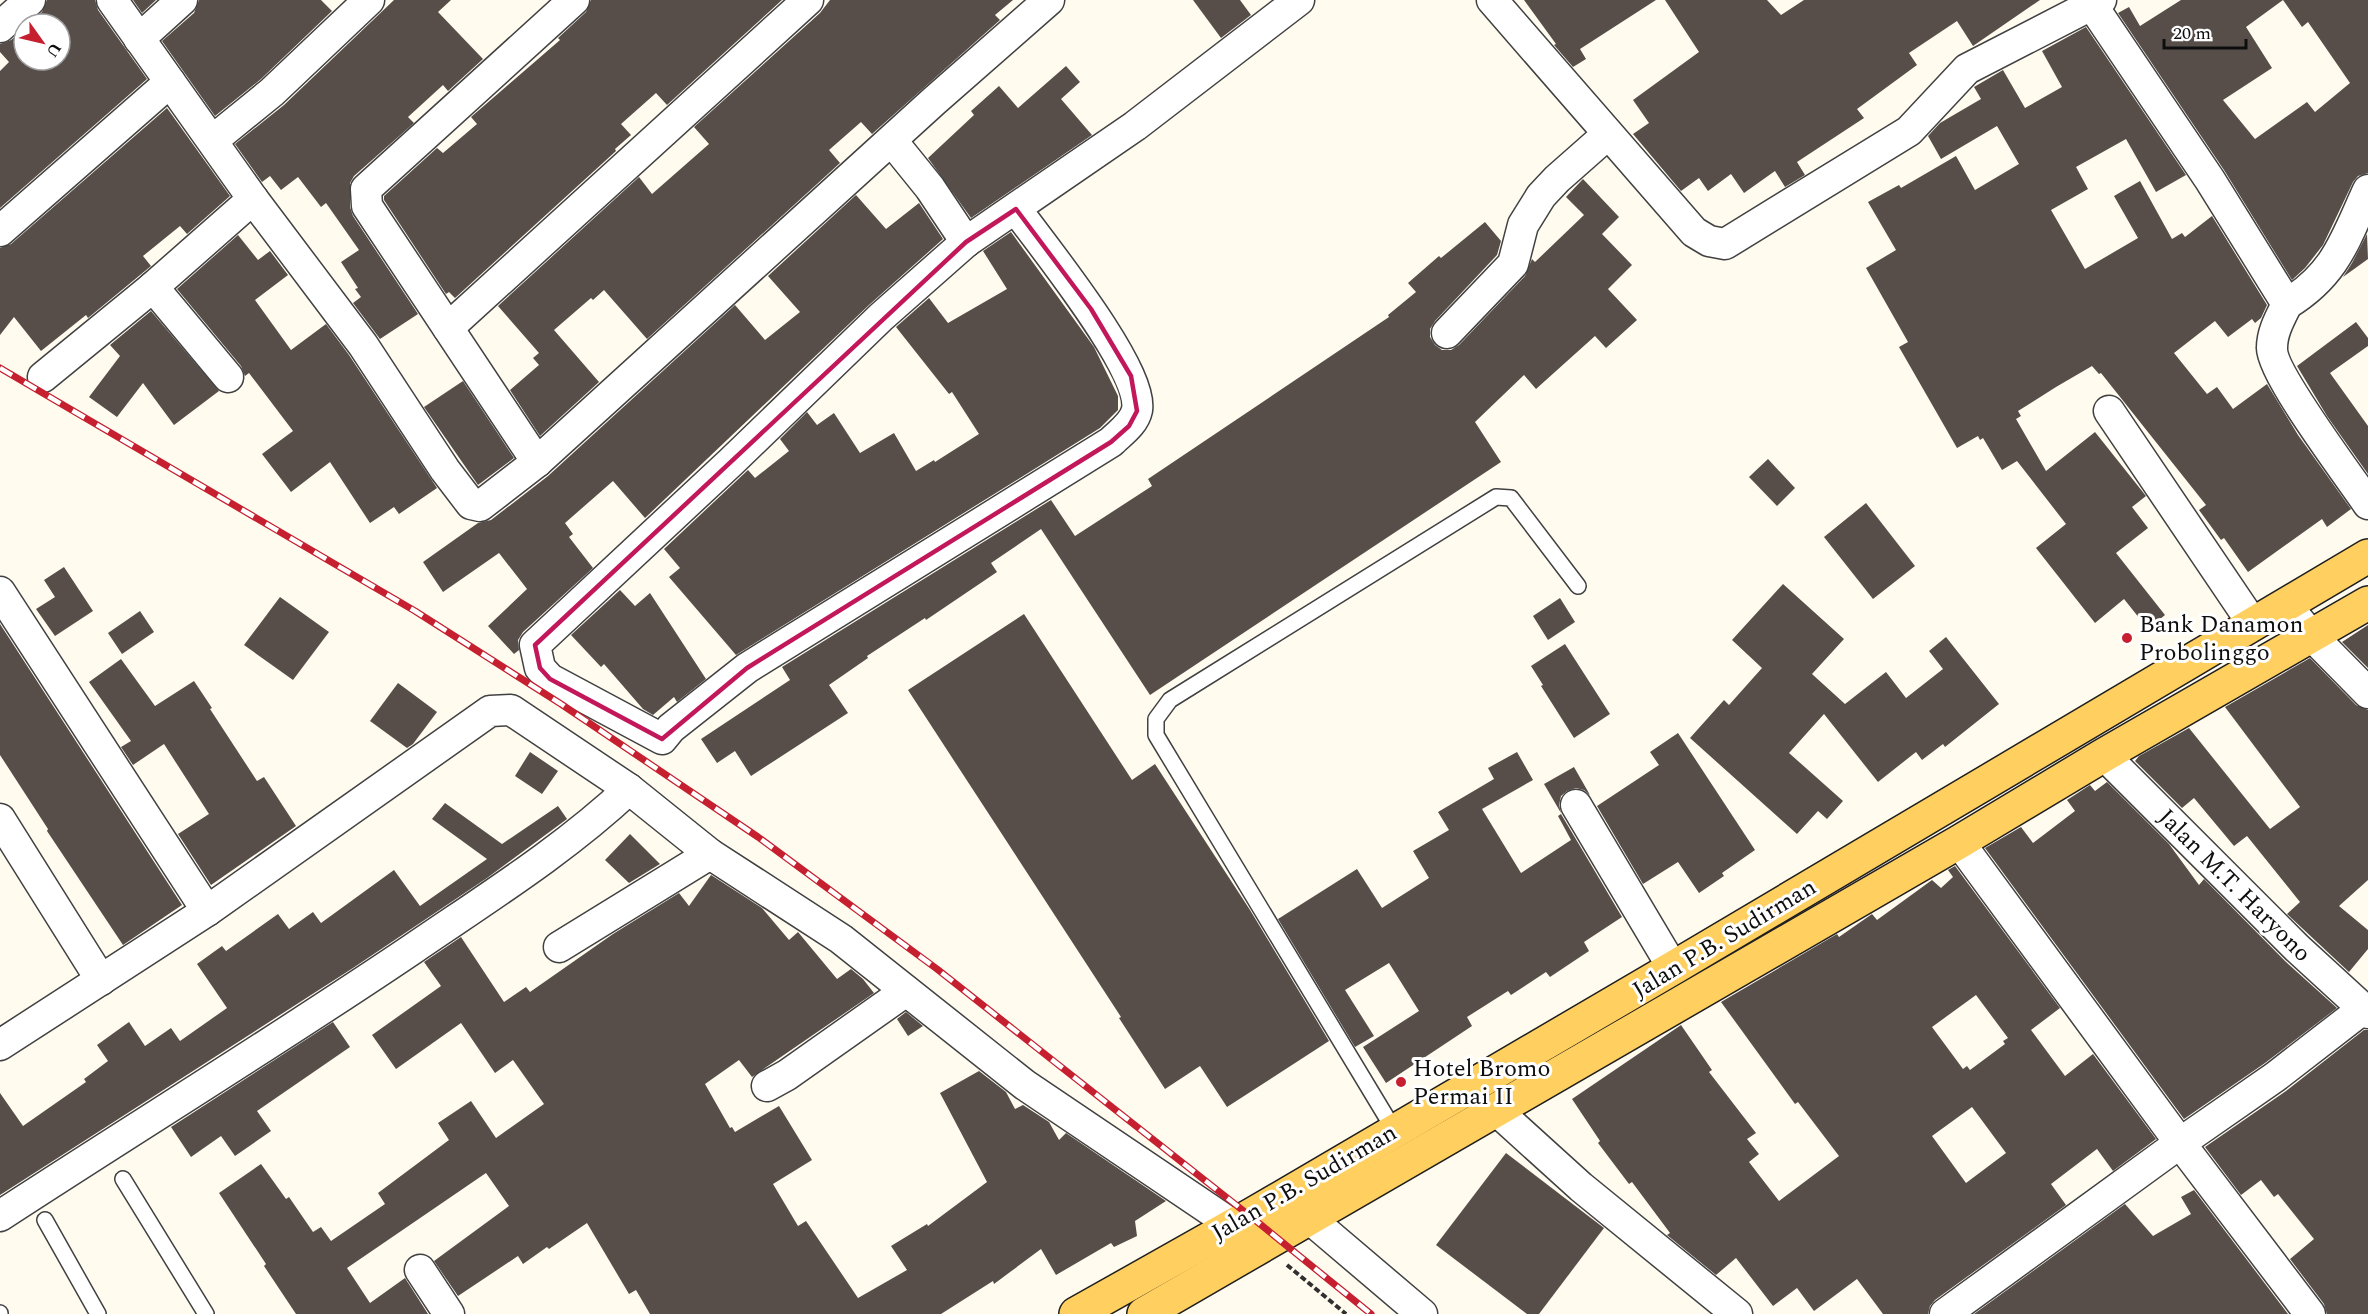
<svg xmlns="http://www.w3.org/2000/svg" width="2368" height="1314" viewBox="0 0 2368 1314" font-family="Spectral,serif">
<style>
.building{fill:#574e4a;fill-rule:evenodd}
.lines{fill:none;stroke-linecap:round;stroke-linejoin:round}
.service-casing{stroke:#414141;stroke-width:18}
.minor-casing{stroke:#414141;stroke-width:33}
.primary-casing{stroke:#1f1f1f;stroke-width:36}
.path{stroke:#303030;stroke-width:4;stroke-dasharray:6 3;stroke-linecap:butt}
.service{stroke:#fff;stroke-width:15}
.minor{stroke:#fff;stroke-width:30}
.primary{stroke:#ffcf5f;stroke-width:33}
.rail-casing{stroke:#c51f30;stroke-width:7}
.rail{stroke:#fff;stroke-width:4.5;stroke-dasharray:14;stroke-linecap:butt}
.marked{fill:none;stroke:#c2185b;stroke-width:4.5;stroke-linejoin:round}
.poi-dot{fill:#c51f30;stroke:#fff;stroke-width:2}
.labels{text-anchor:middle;stroke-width:6;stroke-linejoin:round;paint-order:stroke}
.poi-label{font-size:24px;fill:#0e0e0e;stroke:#fff;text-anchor:start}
.street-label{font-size:24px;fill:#0e0e0e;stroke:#fff}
</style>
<rect width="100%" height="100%" fill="#fffbef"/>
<!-- building -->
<g class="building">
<path d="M47,0h48l3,10 49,69 -147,129v-137l9,-9 -9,-10v-8l11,-4 13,-11v31h36v-36h-31l13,-12z"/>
<path d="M133,0h23l-14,13z"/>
<path d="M199,0h122l11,11 -71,68 -46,37 -53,-75 32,-28z"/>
<path d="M394,0h57l-13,12 45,47 -35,32 -5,-6 -35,32 6,6 -60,53 -4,7v24l3,9 65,98 -38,25 -27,-36 8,-6 -6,-8 3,-1 -17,-26 18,-12 -33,-47 -5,4 -23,-30 -17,13 -11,-14 -8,6 -27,-38 49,-39z"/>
<path d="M591,0h191l-115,105 -11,-12 -35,31 10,11 -16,14 1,2 -161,147 -6,-6 -3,2 -62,-94v-4l53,-48 6,5 34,-29 -6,-7 89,-77 -2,-2 28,-26z"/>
<path d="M830,0h183l-18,15 5,5 -128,114 -11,-12 -32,28 11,13 -193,176 -43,-49 -11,10 -2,-2 -37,32 45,52 -59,54 -30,-46 29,-25 -6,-7 6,-5 -41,-47 141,-129 13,17 57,-50 -15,-17 126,-114z"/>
<path d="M1193,0h47l11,15 -30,23z"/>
<path d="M1524,0h132l-76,49 6,10 -13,8 -19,-22 2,-1z"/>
<path d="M1665,0h102l14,15 23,-15h236l-67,46 -16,-25 -48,32 8,12 -60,44 7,9 -67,44 8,13 -20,12 -10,-16 -31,22 -13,-19 -23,17 -9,-13 -18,13 -48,-57 16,-11 -16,-23 66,-48z"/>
<path d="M2181,0h187v173l-10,3 -5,6 -30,63 -18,23 -13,12 -68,-110 -106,-157 11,-6 11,19zM2283,0l19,27 6,-5 42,61 -35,29 -8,-10 -52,37 -32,-39 49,-32 -26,-41z"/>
<path d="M2086,27l100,148 -30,17 -30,-53 -50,28 12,22 -37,21 34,59 53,-31 -24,-42 26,-15 32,58 10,-6 3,4 27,-21 55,89 -6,13 -6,5 -3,-4 -24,18 -13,-16 -41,32 33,41 10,-7 16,22 34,-25 31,51 53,74 -24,18 -5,-8 -74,53 -24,-34 -3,2 -22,-30 7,-5 -105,-132 -2,1 -7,-8 -36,21 -38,24 3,5 -5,3 30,52 49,-39 51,64 -14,11 16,21 -32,25 49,62 -17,14 -24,-30 -29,24 -59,-75 30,-24 -49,-63 -15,9 -19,-32 -3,2 -2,-4 -21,12 -58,-101 9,-5 -42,-74 30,-18 -28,-48 31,-17 2,3 55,-32 19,34 44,-26 -22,-38 -56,33 -13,-23 12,-13 41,-24 -7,-12 29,-17 22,38 37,-21 -20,-36z"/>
<path d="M1066,66l14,16 -19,17 31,36 -121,83 -43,-60 46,-43 -3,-4 28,-25 19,22z"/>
<path d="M167,108l63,88 -43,38 -7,-8 -37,30 8,10 -63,52 -2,-3 -45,36 -27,-34 -14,18v-87l11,-4z"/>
<path d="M1583,179l36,38 -17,17 30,31 -24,24 29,31 -31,28 -11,-12 -59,53 -12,-14 -49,47 26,40 -351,233 -109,-166 -50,34 6,9 -71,48 -1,-2 -58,38 1,2 -39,27 19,28 -97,63 -16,-25 -18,12 -16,-24 89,-59 -8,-13 269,-167 24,36 77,-50 -4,-7 241,-162 -1,-2 28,-23 -8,-9 31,-27 2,2 44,-36 16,19 -4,14 -62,66 -5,8v8l5,8 7,5h9l8,-5 66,-69 7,-17 3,3 49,-47 -18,-18z"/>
<path d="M856,195l30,34 33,-26 24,36 -74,66 -224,213 -32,-37 -48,42 8,11 -4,3 24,31 -70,64 -5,8 1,10 -5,4 -26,-28 39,-37 -28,-36 -56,39 -20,-30 55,-39 13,-3 57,-44 187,-171 30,35 35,-28 -32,-36z"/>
<path d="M1011,232l83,115 24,49v14l-18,18 -364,227 -67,-78 11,-9 -16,-19 84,-79 7,8 34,-27 -9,-12 27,-27 10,13 17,-12 26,40 34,-20 22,38 18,-11 1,2 44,-28 -27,-42 -3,2 -53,-67 33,-29 19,25 59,-34 -24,-38z"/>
<path d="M2367,234l1,25 -25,18 9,-14z"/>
<path d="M238,235l20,25 12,-9 18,24 -33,25 36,50 35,-26 23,31 88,133 -38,26 -5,-7 -24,16 -40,-61 -39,30 -29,-38 31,-23 -44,-58 -4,3 -4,-10 -64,-77z"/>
<path d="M151,311l68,80 -45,34 -31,-42 -26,34 -28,-20 31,-41 -10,-11z"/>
<path d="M2356,322l12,16v8l-38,27 38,53v48l-41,-58 -30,-50z"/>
<path d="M463,381l51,77 -36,27 -54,-78z"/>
<path d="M1768,459l27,29 -18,18 -28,-29z"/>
<path d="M1866,503l49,63 -42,33 -49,-62z"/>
<path d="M64,567l29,44 -38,25 -19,-27 19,-12 -11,-17z"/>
<path d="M1783,584l61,55 -32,35 33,30 41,-32 20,26 37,-29 -14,-18 17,-14 53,67 -54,43 -2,-3 -21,16 -6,-8 -38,30 -54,-68 -35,39 54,48 -16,18 -9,-8 -21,23 -107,-96 34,-38 5,5 33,-37 -30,-28z"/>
<path d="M620,590l15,16 15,-13 56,86 -29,23 -3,-5 -21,18 -10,-6 -39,-45 -3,3 -30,-32z"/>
<path d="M280,597l49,35 -36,48 -49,-35z"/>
<path d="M1560,598l15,24 -27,18 -15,-24z"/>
<path d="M140,611l14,21 -32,22 -14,-21z"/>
<path d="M1024,614l108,166 23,-16 95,146 79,131 -102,66 -27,-41 -35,23 -46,-71 2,-1 -213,-327z"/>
<path d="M0,624l182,281 -59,40 -76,-114 1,-2 -48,-74z"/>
<path d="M2368,625v43l-26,-26z"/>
<path d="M1565,644l45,70 -36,24 -33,-52 2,-1 -12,-19z"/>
<path d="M2310,658l46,47 12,5v170l-29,26 29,24v19l-19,23 -62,-58 13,-12 -53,-66 -13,10 -40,-48 -12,10 -47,-47 4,-5 50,-28 81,101 30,-22 -75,-100z"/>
<path d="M121,659l34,47 39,-25 18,27 -2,1 47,72 7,-4 32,49 -85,59 -33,-51 31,-20 -45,-70 -31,21 -12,-18 10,-6 -42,-59z"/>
<path d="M398,683l39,29 -24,32 -6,4 -37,-27z"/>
<path d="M1678,733l77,117 -33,23 2,3 -25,17 -21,-31 -35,22 -46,-78 62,-41 -9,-13z"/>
<path d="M530,752l28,19 -16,23 -27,-18z"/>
<path d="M1517,752l16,28 -51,29 39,64 50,-33 -13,-24 3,-2 61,103 -38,25 5,9 -39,26 -4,-5 -35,23 -3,-4 -41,26 5,9 -86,57 -23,-36 56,-36 -30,-48 -44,27 29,46 -19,11 -77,-128 79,-50 25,39 47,-30 -16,-27 36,-21 -11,-18 56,-33 -6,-11z"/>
<path d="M1574,767l16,28 -6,-5 -8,-2 -9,3 -6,5 -2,9 2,8 -17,-29z"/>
<path d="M2107,782l62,62 30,41 5,-6 81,82 52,47 -72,55 -81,56 -199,-271 36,-21 12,16 42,-32 -8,-11 23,-15 5,6z"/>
<path d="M445,803l57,41 56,-38 9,13 -80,59 -134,90 -353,227v-102l23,33 63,-44 -2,-3 24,-18 -11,-16 32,-23 16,24 26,-18 9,13 47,-33 -30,-44 25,-18 4,5 52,-37 11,15 24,-17 8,11 73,-53 26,36 67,-47 -55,-40z"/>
<path d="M630,834l30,30 -31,19 -24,-23z"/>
<path d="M1955,866l105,142 -29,22 34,46 28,-22 63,85 -43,32 -16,-22 -46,35 15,21 -131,95 -5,6 -2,8h-45l-26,-35 -43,32 -17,-23 -24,18 -37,-48 -20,17 -49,-40 3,-2 -38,-51 -3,2 -31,-41 2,-2 -28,-42 109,-74 31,45 -3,2 47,61 -9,6 12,15 -10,8 30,39 60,-45 -41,-54 -3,2 -74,-102 116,-68 2,3 33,-23 5,6 55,-40 9,8 12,-11 -5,-7zM1976,995l32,43 -5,3 2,3 -35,26 -3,-4 -4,3 -31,-42zM1972,1107l34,46 -40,30 -34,-47z"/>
<path d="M711,875l51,33 27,32 9,-8 39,47 14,-10 12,10 11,14 -122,84 -13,-17 -34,24 25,44 2,-1 3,5 44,-26 33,54 -39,24 25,42 8,-5 52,77 49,-28 -16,-24 36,-22 1,2 59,-44 -47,-89 39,-22 27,21 9,17 8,-4 26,17 10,18 7,-7 100,68 -31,20 2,15 -23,11 -3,-4 -55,32 -15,-26 -47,35 -1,-3 -52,33h-291l-14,-24 -7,4 -42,-71 -38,26 -2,-2 -24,17 -5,-8 -60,40 -24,-35 75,-55 -23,-33 -139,95 23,35 35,-25 23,36h-132l-32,-48 2,-2 -47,-71 42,-29 25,35 3,-2 24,35 8,-5 10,14 54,-37 -7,-11 71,-53 -11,-17 33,-22 25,37 48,-34 -31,-44 -18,13 -34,-50 -65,46 -24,-34 69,-49 -17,-24 37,-25 43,65 22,-15 4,5 83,-58 66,-41 10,13z"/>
<path d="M906,1012l17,14 -15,10 -11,-17z"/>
<path d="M333,1022l17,25 -93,64 14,20 -36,25 -14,-20 -30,21 -20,-30z"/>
<path d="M2364,1030h4v284h-41l-3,-10 -34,-45 24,-20 -36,-45 -4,3 -13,-17 -20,15 -36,-48 81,-56z"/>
<path d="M1506,1153l98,75 -65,86h-12l-91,-69z"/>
<path d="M2194,1190l94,124h-314l151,-110 28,32 38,-22 -10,-17z"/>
</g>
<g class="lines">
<!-- service casing -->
<g class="service-casing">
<g id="service">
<path d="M1396,1133l-240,-398v-16l14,-19 326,-203 15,1 67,88"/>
<path d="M123,1179l83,135"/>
<path d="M45,1220l53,94"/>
<path d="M0,1313v1"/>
</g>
</g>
<!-- minor casing -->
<g class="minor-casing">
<g id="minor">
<path d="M112,0l141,199 110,146 82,125 26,34 9,2 57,-44 397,-361 115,-101"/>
<path d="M1492,0l202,232 15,9 16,3 184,-113 58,-62 134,-69"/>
<path d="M2092,5l118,175 77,124c49,-30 58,-64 81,-114"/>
<path d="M0,27l30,-27"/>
<path d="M139,39l43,-39"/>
<path d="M213,140l59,-48 97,-92"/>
<path d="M892,141l38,47 36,54"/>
<path d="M1016,209c26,36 128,161 121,201 -3,14 -17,23 -26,32l-364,226 -76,60 -9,11 -112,-60 -10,-11 -5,-23 196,-183 150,-145 85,-75 169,-116 164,-126"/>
<path d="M0,231l170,-149"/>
<path d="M153,287l75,90"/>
<path d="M2287,304c-7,14 -15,28 -15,44 -1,25 78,129 96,156"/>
<path d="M448,328l360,-328"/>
<path d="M1447,333l66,-69 10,-39 18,-29 16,-17 51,-45"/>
<path d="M43,377l110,-90 100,-88"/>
<path d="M2109,411l144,213"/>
<path d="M537,462l-170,-256 -1,-17 208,-189"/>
<path d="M0,592l207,319"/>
<path d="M2286,605l25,30 57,58"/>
<path d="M2104,755l193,193 71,65"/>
<path d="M1576,805l97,163"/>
<path d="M0,819l101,161"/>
<path d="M1959,842l221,301 130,171"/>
<path d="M559,947l151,-93"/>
<path d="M0,1045l207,-134 283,-200 21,-1 118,79 81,65 131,85 184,146 206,139"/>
<path d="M767,1086l20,-11 119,-84"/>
<path d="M1496,1110l85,77 156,127"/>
<path d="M0,1216c138,-90 278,-176 414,-268 73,-50 150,-98 215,-159"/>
<path d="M1309,1218l113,96"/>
<path d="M420,1270l29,44"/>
<path d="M1945,1314l235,-171 95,-66 88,-68"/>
</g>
</g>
<!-- primary casing -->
<g class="primary-casing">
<g id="primary">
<path d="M1076,1314l174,-98 423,-248 695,-412"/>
<path d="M1144,1314l815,-472 145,-87 264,-152"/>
</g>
</g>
<!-- path -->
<path class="path" d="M1287,1265l59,49"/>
<!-- service -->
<use href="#service" class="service"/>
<!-- minor -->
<use href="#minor" class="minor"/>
<!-- primary -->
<use href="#primary" class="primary"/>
<!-- rail casing -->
<g class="rail-casing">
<path id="rail" d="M0,368l415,243 146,93 197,133 179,132 313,247 121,98"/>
</g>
<!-- rail -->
<use href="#rail" class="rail"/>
</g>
<!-- marked area -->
<path class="marked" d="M1016,209l75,100 40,67 6,35 -8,15 -18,16 -364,226 -85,71 -112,-60 -10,-11 -5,-23 431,-403z"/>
<!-- markers -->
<g class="poi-dot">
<circle cx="2127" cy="638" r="6"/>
<circle cx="1401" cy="1082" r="6"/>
</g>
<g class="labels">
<!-- poi labels -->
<g class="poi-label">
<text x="2139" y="632">Bank Danamon<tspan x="2139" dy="28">Probolinggo</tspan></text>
<text x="1413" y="1076">Hotel Bromo<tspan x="1413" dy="28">Permai II</tspan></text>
</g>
<!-- street labels -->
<g class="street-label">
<text transform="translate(2235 885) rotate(45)" y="8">Jalan M.T. Haryono</text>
<text transform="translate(1724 938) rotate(-31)" y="8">Jalan P.B. Sudirman</text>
<text transform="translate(1304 1182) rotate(-30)" y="8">Jalan P.B. Sudirman</text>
</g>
</g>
<!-- north arrow -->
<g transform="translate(42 42) rotate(124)"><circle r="28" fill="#ffffff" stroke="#9f9f9f" stroke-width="1.5"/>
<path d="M0-4.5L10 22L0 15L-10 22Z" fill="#c51f30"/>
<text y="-9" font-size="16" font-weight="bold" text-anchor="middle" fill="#0e0e0e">U</text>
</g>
<!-- scale -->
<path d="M2164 39v9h82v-9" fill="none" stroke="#0e0e0e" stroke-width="3"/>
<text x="2173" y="39" font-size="18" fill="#0e0e0e" stroke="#ffffff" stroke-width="4.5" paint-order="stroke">20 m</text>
</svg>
